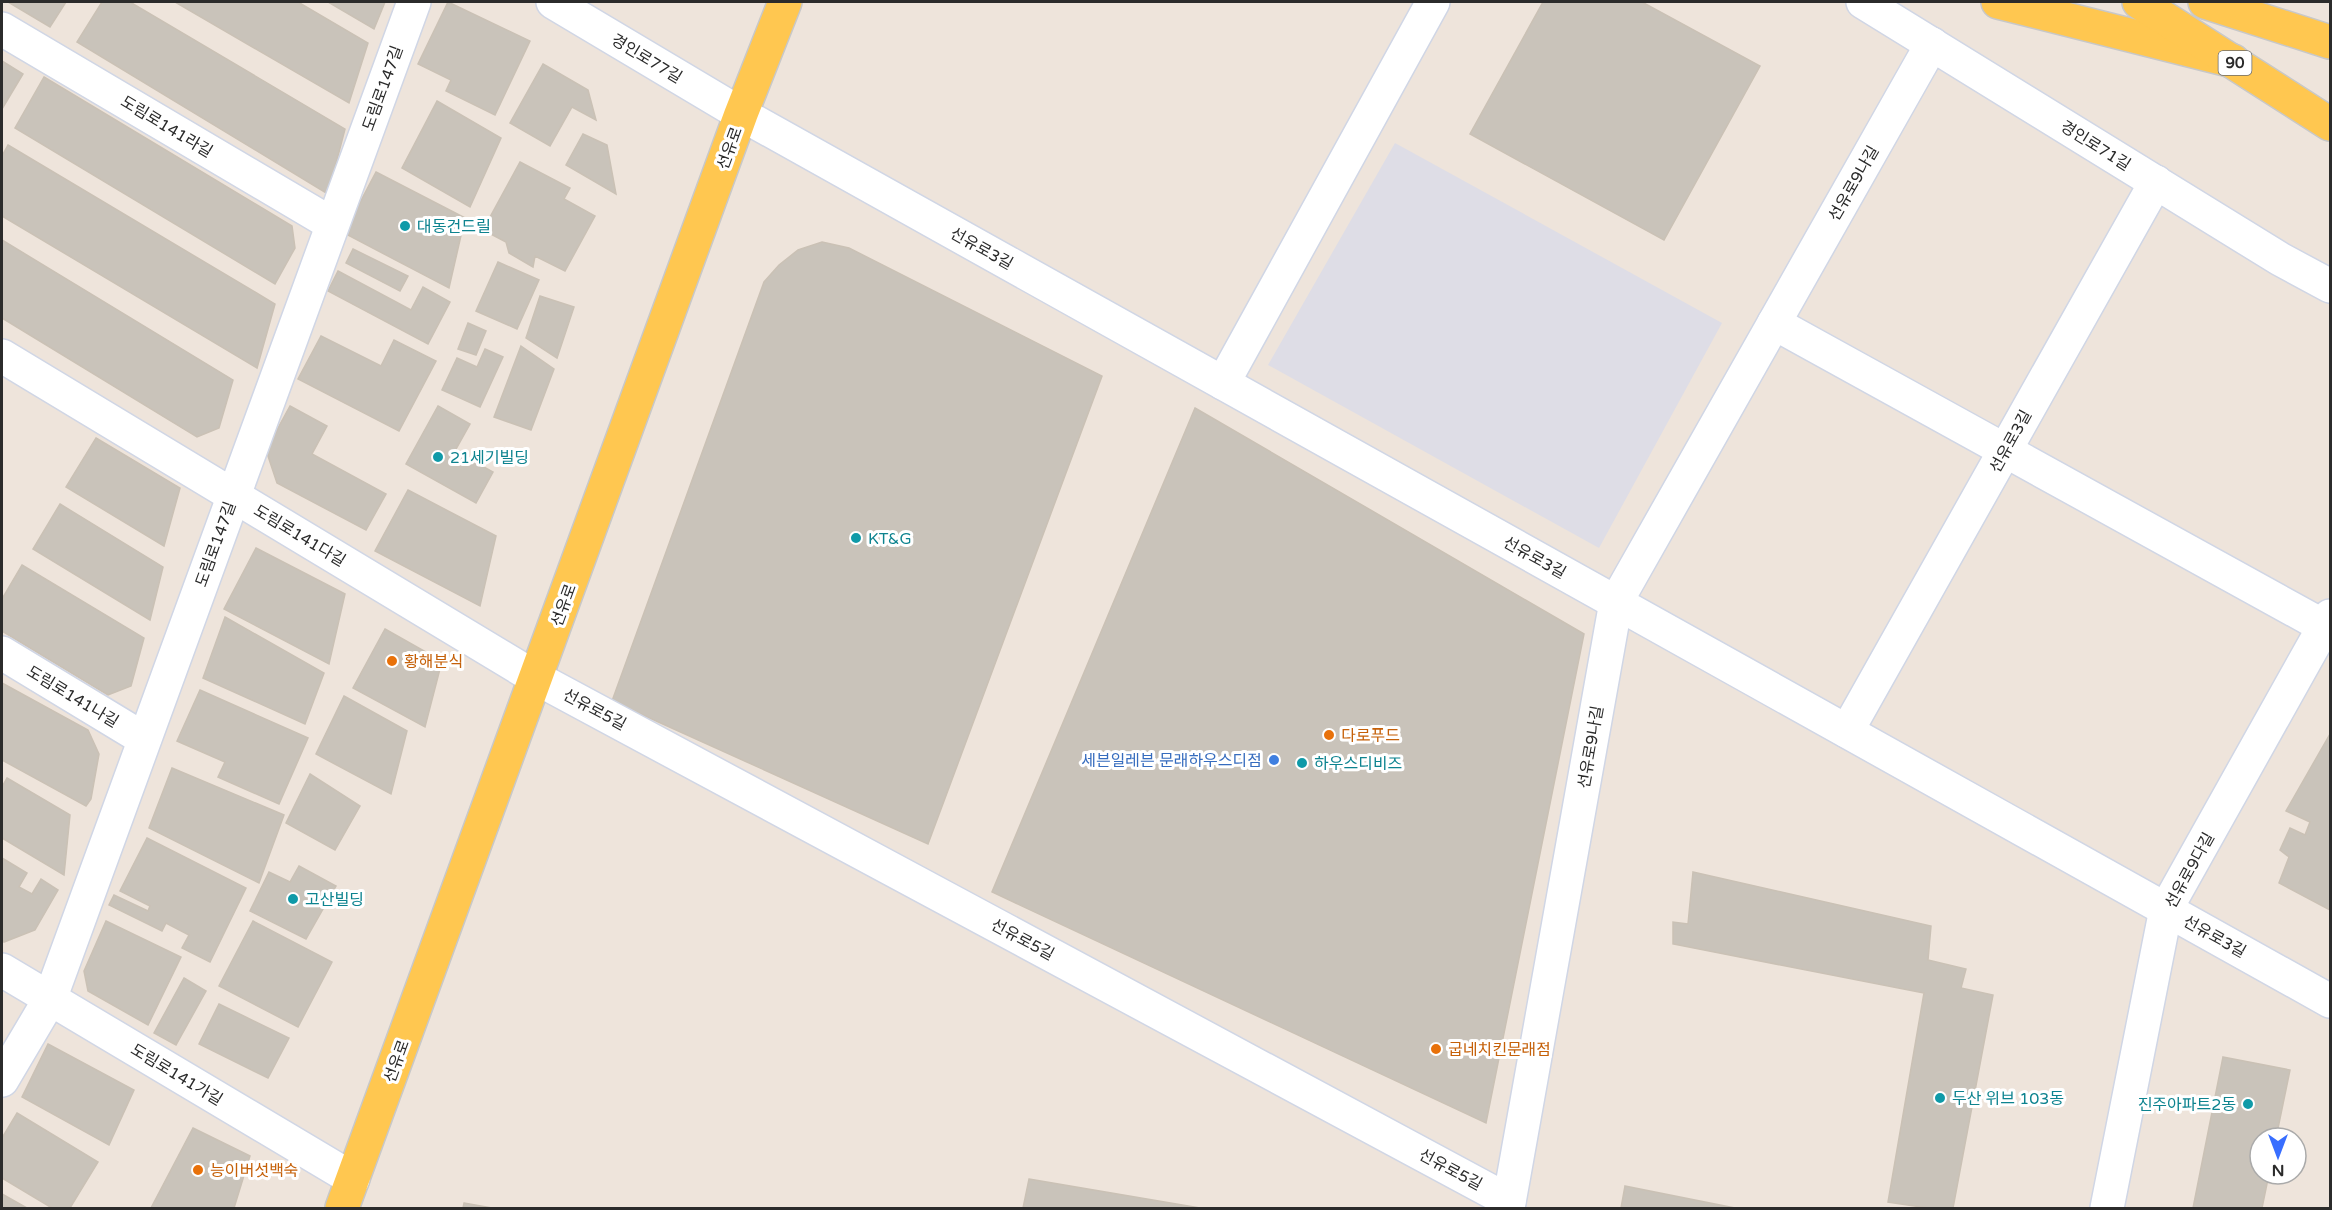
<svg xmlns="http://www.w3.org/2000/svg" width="2332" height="1210" viewBox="0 0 2332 1210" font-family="'Varela Round','Noto Sans KR',sans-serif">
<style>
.industrial{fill:#dedde6}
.building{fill:#c9c3ba;stroke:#cac1b5;stroke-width:1.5}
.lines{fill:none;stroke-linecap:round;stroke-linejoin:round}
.minor-casing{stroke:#d0d6e5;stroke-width:36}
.major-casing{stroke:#c8c8c8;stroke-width:36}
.minor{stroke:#fff;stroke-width:33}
.major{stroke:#ffc750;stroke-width:33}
.culture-dot{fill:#0f9aa8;stroke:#fff;stroke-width:2}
.food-dot{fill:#e8710a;stroke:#fff;stroke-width:2}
.shop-dot{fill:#3f7fe0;stroke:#fff;stroke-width:2}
.labels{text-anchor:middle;stroke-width:6;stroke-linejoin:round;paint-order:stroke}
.shield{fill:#fff;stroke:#6b6b6b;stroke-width:1.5}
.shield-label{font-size:15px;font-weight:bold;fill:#2b2b2b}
.street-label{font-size:16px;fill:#2b2b2b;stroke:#fff}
.culture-label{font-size:16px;fill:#0d838f;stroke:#fff;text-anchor:start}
.food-label{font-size:16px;fill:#c56008;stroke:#fff;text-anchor:start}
.shop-label{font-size:16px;fill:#366cbe;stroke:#fff;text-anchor:end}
</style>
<rect width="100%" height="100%" fill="#eee4db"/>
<!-- industrial -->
<path class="industrial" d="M1395,143l327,180 -123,225 -331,-183z"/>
<!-- building -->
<g class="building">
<path d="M8,2h58l-16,25z"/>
<path d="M102,2h28l215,127 -17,65 -251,-152z"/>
<path d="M175,2h123l70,41 -19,60z"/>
<path d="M328,2h57l-11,27z"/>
<path d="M448,2l82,39 -35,74 -49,-24 5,-11 -33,-16z"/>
<path d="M1543,2h99l118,64 -96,174 -194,-106z"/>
<path d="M2,61l21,13 -21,35z"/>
<path d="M543,64l45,26 8,30 -24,-13 -22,39 -40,-23z"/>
<path d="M44,77l248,149 3,22 -20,36 -260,-156z"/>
<path d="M437,101l64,37 -31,69 -68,-39z"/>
<path d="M583,134l24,11 9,49 -50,-29z"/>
<path d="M8,145l267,159 -18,64 -255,-152v-60z"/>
<path d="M520,162l50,26 -6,11 31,17 -30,55 -30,-15 -2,11 -24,-14 -3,-11 -23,-12z"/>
<path d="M376,172l89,46 -16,70 -105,-55z"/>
<path d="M2,240l231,140 -14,48 -22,9 -195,-119z"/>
<path d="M822,242l27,6 253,128 -174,468 -316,-143 152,-419 15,-17 19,-15z"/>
<path d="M353,249l55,27 -8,15 -54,-28z"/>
<path d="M498,262l41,18 -22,49 -41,-18z"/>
<path d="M338,271l73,39 12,-23 27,15 -22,42 -100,-53z"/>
<path d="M540,296l34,11 -17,51 -31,-20z"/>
<path d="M468,323l18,8 -10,24 -18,-6z"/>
<path d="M321,336l60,30 13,-26 42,21 -37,70 -101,-52z"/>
<path d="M521,346l33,23 -23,61 -37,-13z"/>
<path d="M485,349l18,8 -23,50 -38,-17 15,-32 20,9z"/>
<path d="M290,406l37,20 -15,28 74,40 -20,36 -89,-47 -11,-33z"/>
<path d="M438,406l32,18 -15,27 38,21 -17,31 -70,-39z"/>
<path d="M1195,408l389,226 -98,489 -494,-231z"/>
<path d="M96,438l84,50 -16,58 -98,-59z"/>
<path d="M408,490l88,46 -16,70 -105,-55z"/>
<path d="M60,504l103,63 -13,53 -117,-71z"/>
<path d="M256,548l89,46 -16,70 -105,-55z"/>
<path d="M22,565l122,73 -13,48 -23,9 -106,-64v-32z"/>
<path d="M225,617l99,56 -19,51 -102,-46z"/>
<path d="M385,629l57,32 -17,66 -72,-39z"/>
<path d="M2,683l86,47 11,24 -8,45 -5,7 -84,-46z"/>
<path d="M200,690l108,48 -29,66 -61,-27 7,-15 -48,-21z"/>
<path d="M344,696l63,35 -16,63 -75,-40z"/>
<path d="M2330,734v176l-51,-27 10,-26 -9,-7 10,-22 15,7 5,-13 -24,-11z"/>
<path d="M172,768l112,47 -25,68 -110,-55z"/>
<path d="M310,774l50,32 -25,44 -49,-27z"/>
<path d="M7,778l63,37 -6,60 -62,-37v-51z"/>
<path d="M147,838l99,50 -36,74 -28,-14 7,-13 -23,-12 -4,8 -53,-26 5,-10 34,16 2,-5 -30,-15z"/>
<path d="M2,858l25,15 -8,14 13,7 9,-15 17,11 -23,40 -31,12 -2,-2z"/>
<path d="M299,866l37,20 -30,53 -56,-28 19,-39 21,10z"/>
<path d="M1693,872l238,54 -3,34 38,9 -5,19 32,7 -40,213h-25l-40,-6 36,-209 -251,-49v-22l15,2z"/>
<path d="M106,921l75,36 -33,68 -60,-34 -4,-20z"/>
<path d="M253,921l79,41 -34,65 -79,-41z"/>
<path d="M184,978l22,13 -30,54 -22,-12z"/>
<path d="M219,1004l70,34 -21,40 -69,-34z"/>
<path d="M48,1044l86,46 -25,55 -87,-48z"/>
<path d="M2223,1057l67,13 -14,68h-16v36h9l-7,34h-69z"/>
<path d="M17,1113l81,49 -28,46h-18l-50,-30v-40z"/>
<path d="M193,1128l57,28 -16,52h-83z"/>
<path d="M1029,1179l171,29h-177z"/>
<path d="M1625,1186l110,22h-114z"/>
<path d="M2,1194l25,14h-25z"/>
<path d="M464,1203l28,5h-29z"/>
</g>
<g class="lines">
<!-- minor casing -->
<g class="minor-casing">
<g id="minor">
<path d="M553,2l188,112 1589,887"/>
<path d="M1863,2l417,257 50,27"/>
<path d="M2,29l330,195"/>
<path d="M1774,323l551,304"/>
<path d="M2,356l534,322 973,523"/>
<path d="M1223,383l210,-381"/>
<path d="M2,653l142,86"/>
<path d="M1847,731l309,-549"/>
<path d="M2,970l351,209"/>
<path d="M2,1080l48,-81 364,-997"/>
<path d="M1508,1208l108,-606 316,-558"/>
<path d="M2107,1208l59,-299 164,-293"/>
</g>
</g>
<!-- major casing -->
<g class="major-casing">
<g id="major">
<path d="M1998,2l235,59"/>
<path d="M2139,2l191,122"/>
<path d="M2205,2l125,40"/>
<path d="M342,1208l399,-1094 44,-112"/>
</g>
</g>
<!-- minor -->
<use href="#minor" class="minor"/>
<!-- major -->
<use href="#major" class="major"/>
</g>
<!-- markers -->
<g class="culture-dot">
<circle cx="405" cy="226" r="6"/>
<circle cx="438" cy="457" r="6"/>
<circle cx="856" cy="538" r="6"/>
<circle cx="1302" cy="763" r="6"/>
<circle cx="293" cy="899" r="6"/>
<circle cx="1940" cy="1098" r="6"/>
<circle cx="2248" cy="1104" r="6"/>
</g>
<g class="food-dot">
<circle cx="392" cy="661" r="6"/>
<circle cx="1329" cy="735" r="6"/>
<circle cx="1436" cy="1049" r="6"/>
<circle cx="198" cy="1170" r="6"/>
</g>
<circle class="shop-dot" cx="1274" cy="760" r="6"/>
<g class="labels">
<!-- shield labels -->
<rect class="shield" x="2218.5" y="51" width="33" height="24" rx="4.5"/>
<g class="shield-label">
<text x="2235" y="68">90</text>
</g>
<!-- street labels -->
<g class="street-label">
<text transform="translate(647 58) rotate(31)" y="6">경인로77길</text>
<text transform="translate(382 88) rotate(-70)" y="6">도림로147길</text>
<text transform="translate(167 126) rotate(31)" y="6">도림로141라길</text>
<text transform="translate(2096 145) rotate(32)" y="6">경인로71길</text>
<text transform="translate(729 148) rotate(-70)" y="6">선유로</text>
<text transform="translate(1853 183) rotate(-60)" y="6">선유로9나길</text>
<text transform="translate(982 248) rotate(29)" y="6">선유로3길</text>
<text transform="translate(2010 441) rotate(-61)" y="6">선유로3길</text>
<text transform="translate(300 535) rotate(31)" y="6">도림로141다길</text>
<text transform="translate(215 544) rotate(-70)" y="6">도림로147길</text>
<text transform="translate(1535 557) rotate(29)" y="6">선유로3길</text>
<text transform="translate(563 605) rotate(-70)" y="6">선유로</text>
<text transform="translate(73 696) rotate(31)" y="6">도림로141나길</text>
<text transform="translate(595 709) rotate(28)" y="6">선유로5길</text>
<text transform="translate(1590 747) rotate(-80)" y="6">선유로9나길</text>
<text transform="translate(2189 870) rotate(-61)" y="6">선유로9다길</text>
<text transform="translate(2215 936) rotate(29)" y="6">선유로3길</text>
<text transform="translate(1023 939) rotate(28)" y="6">선유로5길</text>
<text transform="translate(396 1061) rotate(-70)" y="6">선유로</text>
<text transform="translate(177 1074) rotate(31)" y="6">도림로141가길</text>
<text transform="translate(1451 1169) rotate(28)" y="6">선유로5길</text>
</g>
<!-- culture labels -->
<g class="culture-label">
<text x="417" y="232">대동건드릴</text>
<text x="450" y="463">21세기빌딩</text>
<text x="868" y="544">KT&amp;G</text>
<text x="1314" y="769">하우스디비즈</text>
<text x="305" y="905">고산빌딩</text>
<text x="1952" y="1104">두산 위브 103동</text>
<text x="2236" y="1110" text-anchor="end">진주아파트2동</text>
</g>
<!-- food labels -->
<g class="food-label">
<text x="404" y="667">황해분식</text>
<text x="1341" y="741">다로푸드</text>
<text x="1448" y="1055">굽네치킨문래점</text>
<text x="210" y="1176">능이버섯백숙</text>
</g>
<!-- shop labels -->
<g class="shop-label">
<text x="1262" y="766">세븐일레븐 문래하우스디점</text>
</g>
</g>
<!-- border -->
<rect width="2332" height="1210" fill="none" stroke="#2b2b2b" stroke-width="6"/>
<!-- north arrow -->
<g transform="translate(2278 1156) rotate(180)"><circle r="28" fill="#ffffff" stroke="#aaaaaa" stroke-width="1.5"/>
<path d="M0-4.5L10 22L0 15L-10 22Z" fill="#386eff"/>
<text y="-9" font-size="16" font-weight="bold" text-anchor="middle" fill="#2b2b2b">N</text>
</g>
</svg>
